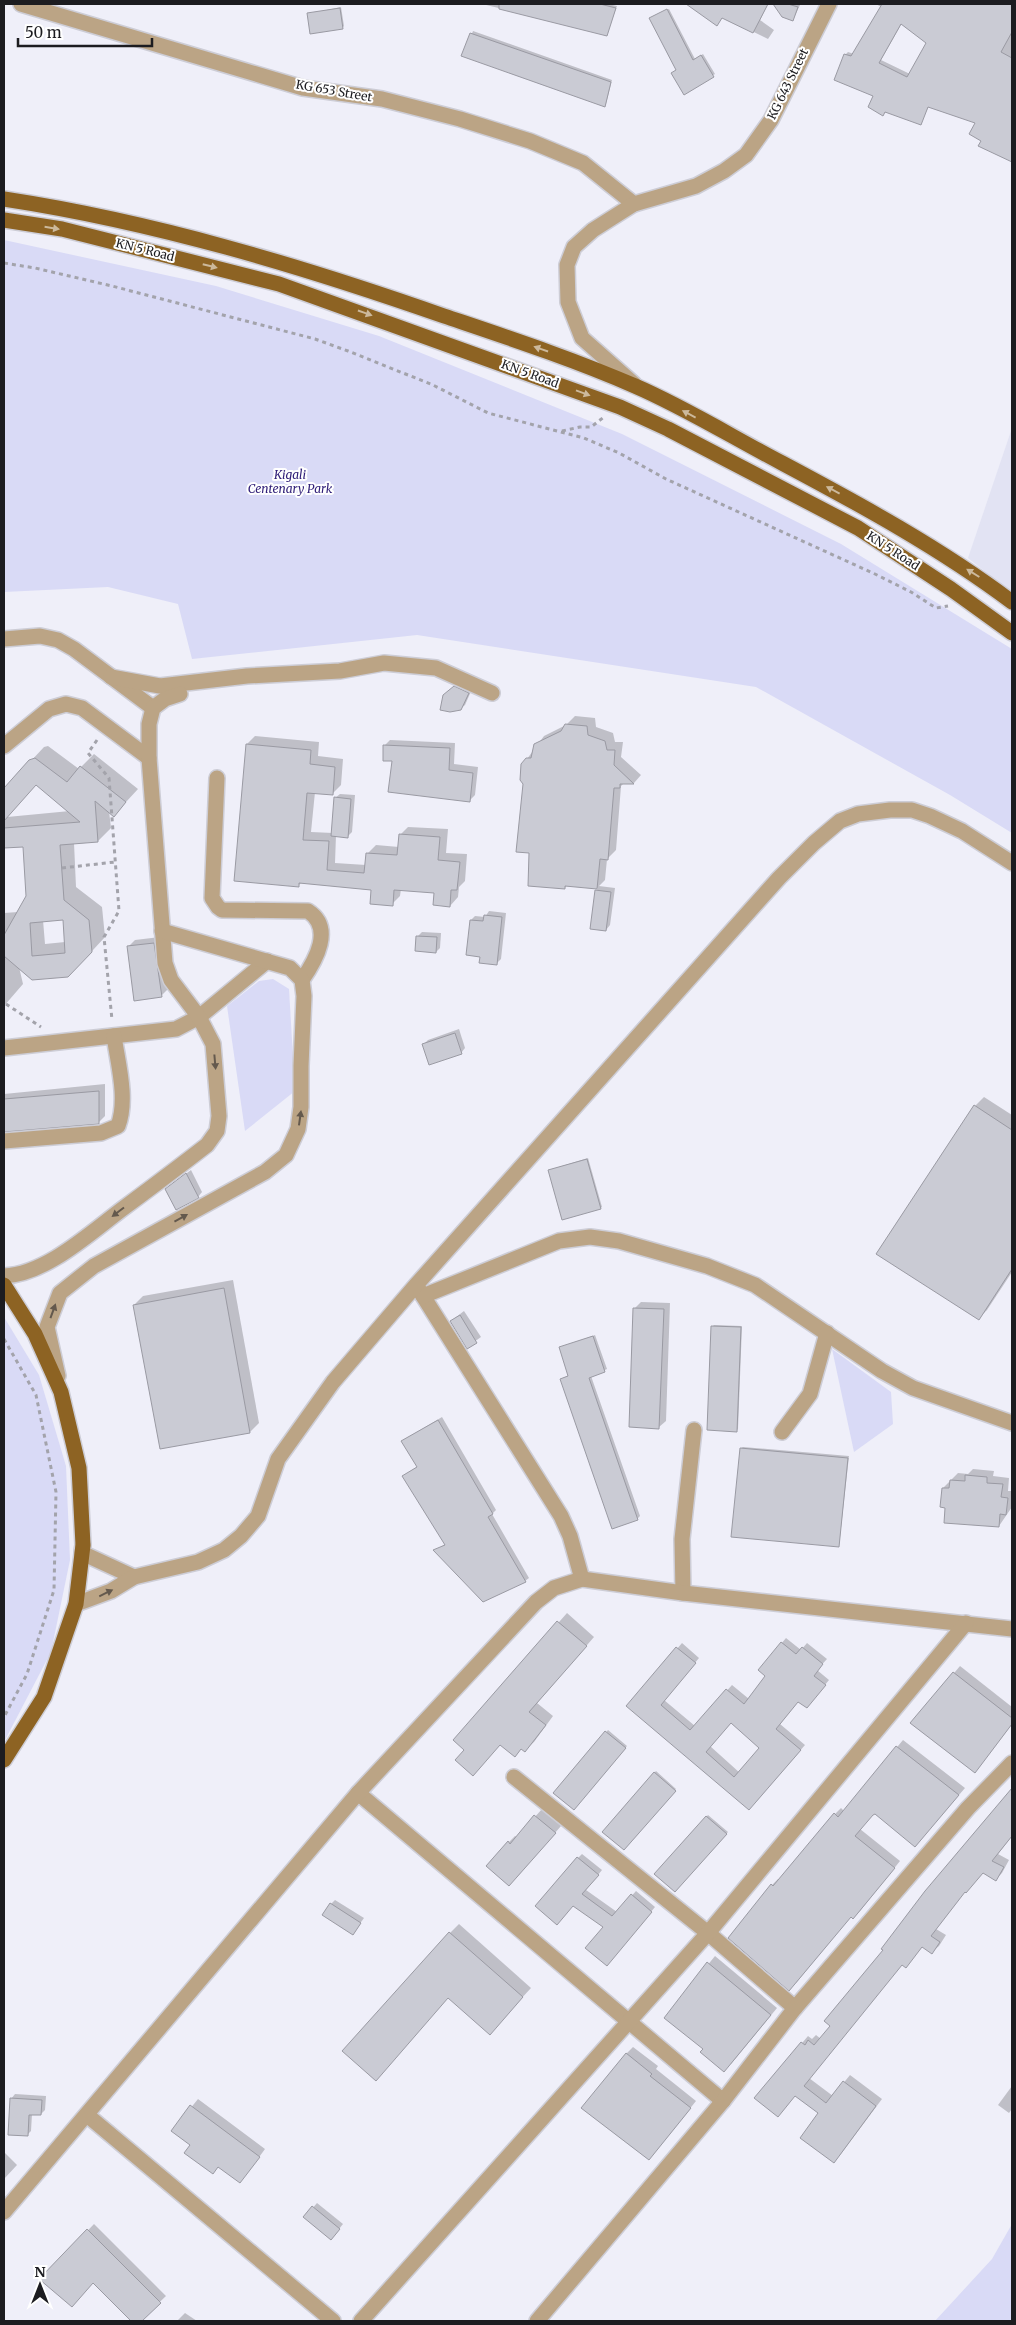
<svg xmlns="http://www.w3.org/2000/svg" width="1016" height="2325" viewBox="0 0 1016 2325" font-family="Merriweather,serif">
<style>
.built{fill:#e2e3f3}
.green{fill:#d9daf6}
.shadow{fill:#0003;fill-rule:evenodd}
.building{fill:#cacbd4;stroke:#9a9aa3;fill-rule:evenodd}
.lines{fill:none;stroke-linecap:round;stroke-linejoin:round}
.minor-casing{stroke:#cdcdd6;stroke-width:18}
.major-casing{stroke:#cdcdd6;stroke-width:18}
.path{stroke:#a3a3ab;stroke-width:3;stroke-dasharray:4 4;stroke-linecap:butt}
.minor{stroke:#bba485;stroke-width:15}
.major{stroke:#8d6323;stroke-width:15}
.oneway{fill:#ccb99c}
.oneway2{fill:#64594d}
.labels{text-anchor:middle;stroke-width:4;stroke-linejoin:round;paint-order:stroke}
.street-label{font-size:12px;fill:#1c1c20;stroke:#fff}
.park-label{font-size:12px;font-style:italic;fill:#312079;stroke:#fff}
</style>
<rect width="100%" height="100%" fill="#efeff9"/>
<!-- built -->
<path class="built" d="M1012,428v165l-44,-35z"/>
<!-- green -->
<g class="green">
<path d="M4,240l212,46 163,50 243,98 219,110 171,105v184l-62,-38 -194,-108 -339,-52 -225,24 -14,-55 -70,-17 -104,5z"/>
<path d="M273,979l16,10 6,102 -50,40 -18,-125 32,-25z"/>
<path d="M4,1317l35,58 27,91 4,94 -19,92 -47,90z"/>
<path d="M832,1349l59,43 2,32 -39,28z"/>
<path d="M1012,2224v97h-77l57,-62z"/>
</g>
<!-- shadow -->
<g class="shadow">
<path d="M482,4h126l9,2 -10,28z"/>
<path d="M688,4h48l8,5 2,-5h22l-8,16 14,10 -6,9 -45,-22 -6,7z"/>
<path d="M774,4h24l2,1 -7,15 -10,-4z"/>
<path d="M876,4h136v155l-32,-14 3,-4 -6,-18 -48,-17 -9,17 -34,-11 -3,2 -8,-19 -30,-40 3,-3 6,2 27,-47zM902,23l25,20 -17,31 -29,-14z"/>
<path d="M341,7l3,19 -2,2 -34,-14z"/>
<path d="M669,9l26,50 8,-5 12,20 -31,19 -7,-23 -25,-53z"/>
<path d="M473,31l139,49 -6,24 -1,2 -142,-50z"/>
<path d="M459,683l13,6 -7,16 -5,4 -11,-18z"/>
<path d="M575,716l20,2 1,9 17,6 2,9h8l-2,15 20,18 -7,8h-10l-3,3 -5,64 -9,9 -2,21 -6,6 16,2 -5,37 -4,5 -10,-39 2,-3 -31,-3 -2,3 -34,-36 -4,-93 17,-23 22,-11z"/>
<path d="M255,736l64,6 -1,14 25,3 -2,26 -9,9 -17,-2 -4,40 22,1 2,-35 5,-4 15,1 -3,37 -4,4 -12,-1 -1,28 31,2 1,-11 9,-9 23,2 1,-12 8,-8 40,2 -2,24 21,1 -2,27 -6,6 -1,10 -8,9 -14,-14 -35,-3 -1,7 -8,8 -19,-16 -71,-6 -3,3 -52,-141z"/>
<path d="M390,740l65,3 -1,21 24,3 -3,28 -6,6 -75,-41 -10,-14z"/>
<path d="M48,746l31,23 15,-15 44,35 -24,26 -5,-4 2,17 -13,13 -24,2 2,44 26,20 3,30 -24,26 -62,4 4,17 -19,22v-93l14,-1 10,-16 -4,-51 -18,2 -2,2v-59l40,-43zM36,784l34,27 -63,6zM64,919l1,23 -20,2 -2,-24z"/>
<path d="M489,911l17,2 -5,46 -4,4 -16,-8 -10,-35 4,-4 10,1z"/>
<path d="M422,932l19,1 -1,15 -4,4 -18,-16z"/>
<path d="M160,937l8,52 -7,7 -33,-49 7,-7z"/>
<path d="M459,1029l6,19 -4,5 -37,-9 4,-4z"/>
<path d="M105,1084v32l-7,7 -94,7v-36z"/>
<path d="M984,1097l28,18v157l-25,38 -9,9 -100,-66 97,-147z"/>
<path d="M588,1158l14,49 -2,1 -51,-38z"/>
<path d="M191,1170l11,22 -4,5 -27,-12z"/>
<path d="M233,1280l26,143 -9,9 -116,-127 9,-9z"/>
<path d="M641,1302l29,1 -4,118 -7,6 -24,-119z"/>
<path d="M464,1311l17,26 -14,10 -16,-26z"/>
<path d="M714,1325l28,1 -4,103 -1,1 -25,-103z"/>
<path d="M595,1335l12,34 -16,7 49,140 -3,3 -76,-140 8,-4 -9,-27z"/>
<path d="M442,1417l54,93 -4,4 37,64 -4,3 -90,-30 10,-7 -42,-68 15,-10 -11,-28z"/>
<path d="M743,1447l106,9 -10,90 -98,-98z"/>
<path d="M973,1469l21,2 -1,5 16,2 -1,13h4v16l-13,19 -52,-20 -4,-18 15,-15 10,1z"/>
<path d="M567,1613l27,24 -57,66 16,13 -19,26 -9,8 -3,-2 -7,7 -14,-11 -35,6 -11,-10z"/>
<path d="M786,1638l15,12 6,-7 20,16 -10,11 12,10 -18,22 -12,-2 -19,24 25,21 -51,59 -126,-98 54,-63 17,15 -35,42 31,26 37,-41 17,14 18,-23 -8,-6zM732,1722l29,26 -21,25 -30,-27z"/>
<path d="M960,1666l52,41v17l-37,48 -63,-49z"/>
<path d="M608,1730l19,16 -53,62 -19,-15z"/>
<path d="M903,1740l62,48 -43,50 -47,-26 -15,17 40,32 -40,50 -7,7 -2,-2 -55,67 -24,-98 6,-6 2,1 55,-66 6,-6 3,3z"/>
<path d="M656,1771l20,18 -52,59 -20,-17z"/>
<path d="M1012,1790v46l-14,18 11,6 -7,13 -6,6 -13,-7 -18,19 -29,38 10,6 -7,11 -7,6 -9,-6 -17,20 -4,-2 -93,114 24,18 17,-21 32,24 -42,56 -20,-42 -25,-18 -39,3 52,-62 4,3 4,-4 5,4 105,-147z"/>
<path d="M542,1809l19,17 -45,52 -7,-36 6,-6 2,1z"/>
<path d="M708,1815l20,17 -53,58 -19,-17z"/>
<path d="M582,1854l20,16 -16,20 31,22 19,-21 19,16 -44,53 -7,-33 -31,-23 5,-46z"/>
<path d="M335,1900l29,18 -11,15 -22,-29z"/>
<path d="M459,1924l72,64 -33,36 -48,-91z"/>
<path d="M715,1956l62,52 -46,56 -66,-46z"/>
<path d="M633,2047l25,19 -2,3 40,32 -40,50 -30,-97z"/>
<path d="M1012,2086v23l-3,4 -11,-8z"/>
<path d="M15,2094l31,2 -1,14 -4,4h-9l-1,17 -4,4 -16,-36z"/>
<path d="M198,2099l67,50 -19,26 -27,-9 -6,7 -21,-29 -19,-14z"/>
<path d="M4,2152l13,13 -13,14z"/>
<path d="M317,2203l26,21 -8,10 -30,-17z"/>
<path d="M94,2224l72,72 -26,25h-7l-40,-39 -52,-3z"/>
<path d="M185,2313l12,8h-20z"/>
</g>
<!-- building -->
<g class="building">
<path d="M499,4h101l16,4 -9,28 -108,-27z"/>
<path d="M686,4h82l-15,29 -31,-15 -5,8z"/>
<path d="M773,4h15l10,3 -5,14 -11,-4z"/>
<path d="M882,4h130v28l-11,20 11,6v104l-34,-16 3,-5 -12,-7 6,-11 -47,-16 -7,18 -36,-13 -2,4 -15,-9 5,-11 -39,-16 10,-26 7,2zM901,24l25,19 -19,34 -28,-14z"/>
<path d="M340,8l3,21 -33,5 -3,-21z"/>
<path d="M667,9l26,51 8,-5 13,22 -30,18 -13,-22 5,-3 -27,-52z"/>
<path d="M470,33l141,49 -6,25 -144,-51z"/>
<path d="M454,686l15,7 -8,17 -11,2 -10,-2 3,-15z"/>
<path d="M565,724l22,2 1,9 17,6 2,9h8l-1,15 20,19h-14v4h-6l-6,72 -8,-1 -3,30 -32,-3v3l-37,-3 1,-33 -13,-1 7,-68 -3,-4 1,-16 5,-6h5l3,-14 27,-13z"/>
<path d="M246,744l65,6 -1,14 25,3 -2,28 -26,-2 -4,47 26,1 -2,29 37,3 2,-20 31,2 2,-21 41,3 -2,23 22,2 -3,28h-6l-1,17 -17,-2 1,-12 -40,-3 -1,16 -23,-2 1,-14 -72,-7v4l-65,-6z"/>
<path d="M383,745l67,3 -1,22 24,3 -3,29 -82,-10 4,-31h-9z"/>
<path d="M35,758l32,24 13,-16 46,36 -12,15 -19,-16 3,41 -38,3 4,55 25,20 3,32 -24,25 -36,3 -28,-24v-21l22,-39 -3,-49 -19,1v-20l76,-6 -44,-37 -32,36v-33l25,-28zM63,920l2,33 -33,3 -2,-33z"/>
<path d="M334,797l17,2 -3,39 -17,-2z"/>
<path d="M595,890l16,2 -5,39 -16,-2z"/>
<path d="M484,915l18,2 -5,48 -18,-2 1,-6 -14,-2 4,-35 13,1z"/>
<path d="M416,936l21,1 -1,16 -21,-2z"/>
<path d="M154,943l8,54 -28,4 -7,-55z"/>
<path d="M455,1033l7,21 -33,11 -7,-21z"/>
<path d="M99,1091v33l-95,8v-33z"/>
<path d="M974,1105l38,25v139l-33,51 -103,-66z"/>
<path d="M587,1159l14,50 -39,11 -14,-50z"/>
<path d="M186,1173l13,25 -23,12 -11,-21z"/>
<path d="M224,1288l26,145 -90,16 -27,-144z"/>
<path d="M633,1308l31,1 -5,120 -30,-2z"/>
<path d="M460,1315l17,28 -10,6 -17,-28z"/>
<path d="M711,1326l30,1 -4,105 -30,-2z"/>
<path d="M593,1336l12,36 -16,6 49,142 -26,9 -52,-150 8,-3 -9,-29z"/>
<path d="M438,1420l55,94 -5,3 38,65 -43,20 -50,-52 12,-5 -43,-69 15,-9 -16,-26z"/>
<path d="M740,1448l108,10 -9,89 -108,-10z"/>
<path d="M965,1475l22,2v6l16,1 -2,13 7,1 -2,17 -6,-1 -1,13 -55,-4 1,-15 -5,-1 2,-19h7l1,-8 15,1z"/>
<path d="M557,1621l30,25 -58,66 17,13 -21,27 -4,-3 -6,8 -15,-12 -27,31 -18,-16 9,-10 -11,-10z"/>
<path d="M781,1642l15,12 6,-7 21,17 -9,12 12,9 -19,23 -9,-6 -22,27 25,21 -52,60 -123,-104 50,-59 20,16 -35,42 29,25 36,-41 18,15 21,-28 -7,-6zM731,1723l28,25 -25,29 -28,-25z"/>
<path d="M953,1672l59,46v6l-37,49 -65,-50z"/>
<path d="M605,1731l21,17 -52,62 -21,-17z"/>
<path d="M896,1746l63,49 -44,52 -40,-33 -2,1 -18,21 40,32 -42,51 -2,-2 -62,74 -61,-53 43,-54 2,2 61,-73 4,4z"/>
<path d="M654,1772l22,19 -52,59 -22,-18z"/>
<path d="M1012,1788v48l-20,25 12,6 -8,14 -13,-8 -17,20 -1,-1 -34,44 9,6 -8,12 -10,-7 -16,21 -4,-3 -98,121 22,17 17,-22 33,25 -42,57 -34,-25 18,-25 -23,-17 -17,21 -24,-19 47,-56 4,3 3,-5 6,5 16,-19 -6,-5 59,-71 -2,-1 44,-58z"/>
<path d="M534,1815l22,18 -47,53 -23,-20 22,-25 2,3z"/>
<path d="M706,1816l21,18 -52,58 -21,-18z"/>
<path d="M577,1857l22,18 -17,19 30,22 19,-22 21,18 -45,54 -22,-18 18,-21 -30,-21 -16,19 -22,-19z"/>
<path d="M330,1903l31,20 -8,12 -31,-20z"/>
<path d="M449,1932l74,65 -33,38 -42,-37 -72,83 -34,-30z"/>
<path d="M707,1962l64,53 -47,57 -24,-20 3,-3 -39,-31z"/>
<path d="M626,2053l26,21 -2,2 41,32 -42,52 -68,-52z"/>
<path d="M10,2098l32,2 -1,15h-12l-1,21 -20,-1z"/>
<path d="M190,2105l70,52 -20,26 -22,-16 -5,7 -29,-21 6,-8 -19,-14z"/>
<path d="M312,2206l28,23 -9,11 -28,-23z"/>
<path d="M87,2229l74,74 -19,18h-11l-38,-38 -21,24 -33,-28z"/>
</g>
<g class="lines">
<!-- minor casing -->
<g class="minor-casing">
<g id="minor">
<path d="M21,4l282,84 79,11 78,20 70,22 53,22 51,41"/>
<path d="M634,384l-52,-46 -14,-36 -1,-37 7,-18 19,-17 41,-26 62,-18 28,-15 22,-16 25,-35 58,-116"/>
<path d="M4,639l36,-3 18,4 16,9 79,59"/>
<path d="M111,677l49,9 87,-10 93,-5 44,-8 52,5 56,25"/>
<path d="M4,746l45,-37 17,-5 16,4 67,50"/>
<path d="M217,778l-5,120 6,9 4,3 86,1c26,17 8,49 -6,69"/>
<path d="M4,1048l172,-19 23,-12 68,-56"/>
<path d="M4,1141l97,-8 17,-7c10,-27 0,-62 -4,-90"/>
<path d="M4,1276c43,-2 87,-44 121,-69 27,-20 55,-41 82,-62l10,-14 2,-15 -6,-72 -14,-27 -28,-37 -6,-17 -16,-205v-34l4,-16 12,-9 15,-5"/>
<path d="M418,1288l143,228 9,20 12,43"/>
<path d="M423,1296l136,-55 31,-4 29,4 88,25 48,19 127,86 31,17 99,35"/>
<path d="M58,1376l-11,-49 13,-34 34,-27 171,-94 21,-17 12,-26 3,-22v-41l3,-70 -2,-16 -12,-12 -128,-37"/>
<path d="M782,1432l28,-38 17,-61"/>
<path d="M83,1545l-1,8 52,24"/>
<path d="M683,1593l-1,-54 12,-109"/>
<path d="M76,1604l35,-13 23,-14 64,-15 26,-12 17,-14 17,-20 20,-57 55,-77 83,-97 363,-407 35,-35 26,-22 18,-7 32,-4h22l18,6 32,15 50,32"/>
<path d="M514,1777l194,156 87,75"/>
<path d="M358,1793l365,308"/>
<path d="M87,2115l246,206"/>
<path d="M4,2212l354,-419 178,-191 18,-14 28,-9 101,14 329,36"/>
<path d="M361,2321l347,-388 258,-310"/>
<path d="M537,2321l186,-220 72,-93 173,-200 44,-45"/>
</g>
</g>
<!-- major casing -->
<g class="major-casing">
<g id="major">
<path d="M4,199c151,23 297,67 440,117 65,22 129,43 191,70 49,21 99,52 147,77 79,42 158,85 230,139"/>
<path d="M4,220l58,9 217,55 341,123 48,22 190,99 93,61 61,44"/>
<path d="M4,1285l31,49 26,58 18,76 4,77 -7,59 -32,93 -40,63"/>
</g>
</g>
<!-- path -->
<g class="path">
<path d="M4,263l31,5 77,18 203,53 33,12 85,34 55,28 96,25 35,15 47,26 209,95 36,18 25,16 12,-2"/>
<path d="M562,431l18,-4h11l13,-10"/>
<path d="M97,740l-9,13 21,25 10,133 -15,26 8,83"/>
<path d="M62,868l53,-6"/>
<path d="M6,1004l35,23"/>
<path d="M4,1339l32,56 20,97 -2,98 -27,84 -23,43"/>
</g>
<!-- minor -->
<use href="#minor" class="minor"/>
<!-- major -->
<use href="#major" class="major"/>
</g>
<!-- one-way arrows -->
<defs><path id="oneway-solid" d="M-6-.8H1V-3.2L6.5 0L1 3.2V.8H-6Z" transform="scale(1.25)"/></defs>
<g class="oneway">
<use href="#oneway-solid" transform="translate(52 228) rotate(9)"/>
<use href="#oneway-solid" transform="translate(210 266) rotate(14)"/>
<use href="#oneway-solid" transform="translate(365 313) rotate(19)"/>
<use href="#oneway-solid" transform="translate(541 349) rotate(-161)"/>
<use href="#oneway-solid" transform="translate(583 393) rotate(20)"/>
<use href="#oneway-solid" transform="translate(689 414) rotate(-152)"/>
<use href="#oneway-solid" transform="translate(833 490) rotate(-152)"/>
<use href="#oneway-solid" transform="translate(973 573) rotate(-148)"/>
</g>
<g class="oneway2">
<use href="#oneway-solid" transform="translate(215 1062) rotate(85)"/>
<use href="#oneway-solid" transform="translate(300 1118) rotate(-82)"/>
<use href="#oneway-solid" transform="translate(118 1212) rotate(143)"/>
<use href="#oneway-solid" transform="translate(181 1218) rotate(-29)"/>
<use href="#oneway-solid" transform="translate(53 1311) rotate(-70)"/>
<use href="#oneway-solid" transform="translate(106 1593) rotate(-26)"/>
</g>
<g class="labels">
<!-- street labels -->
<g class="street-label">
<text transform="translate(788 84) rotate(-64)" y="4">KG 643 Street</text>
<text transform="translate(334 91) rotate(10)" y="4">KG 653 Street</text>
<text transform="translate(145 250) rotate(14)" y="4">KN 5 Road</text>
<text transform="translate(530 374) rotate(20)" y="4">KN 5 Road</text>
<text transform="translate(893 551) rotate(33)" y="4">KN 5 Road</text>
</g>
<!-- park labels -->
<g class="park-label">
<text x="290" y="479">Kigali<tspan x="290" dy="14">Centenary Park</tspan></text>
</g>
</g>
<!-- border -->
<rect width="1016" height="2325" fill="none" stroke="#1c1c20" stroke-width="10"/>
<!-- north arrow -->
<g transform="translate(40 2285)" stroke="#ffffff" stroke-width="4" paint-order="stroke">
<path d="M0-4L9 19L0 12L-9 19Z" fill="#1c1c20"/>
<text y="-8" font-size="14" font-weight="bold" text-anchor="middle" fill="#1c1c20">N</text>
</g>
<!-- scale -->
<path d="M18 38v8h134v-8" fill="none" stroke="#1c1c20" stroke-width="2.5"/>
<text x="25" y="38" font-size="15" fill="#1c1c20" stroke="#ffffff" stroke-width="4" paint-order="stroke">50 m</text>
</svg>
